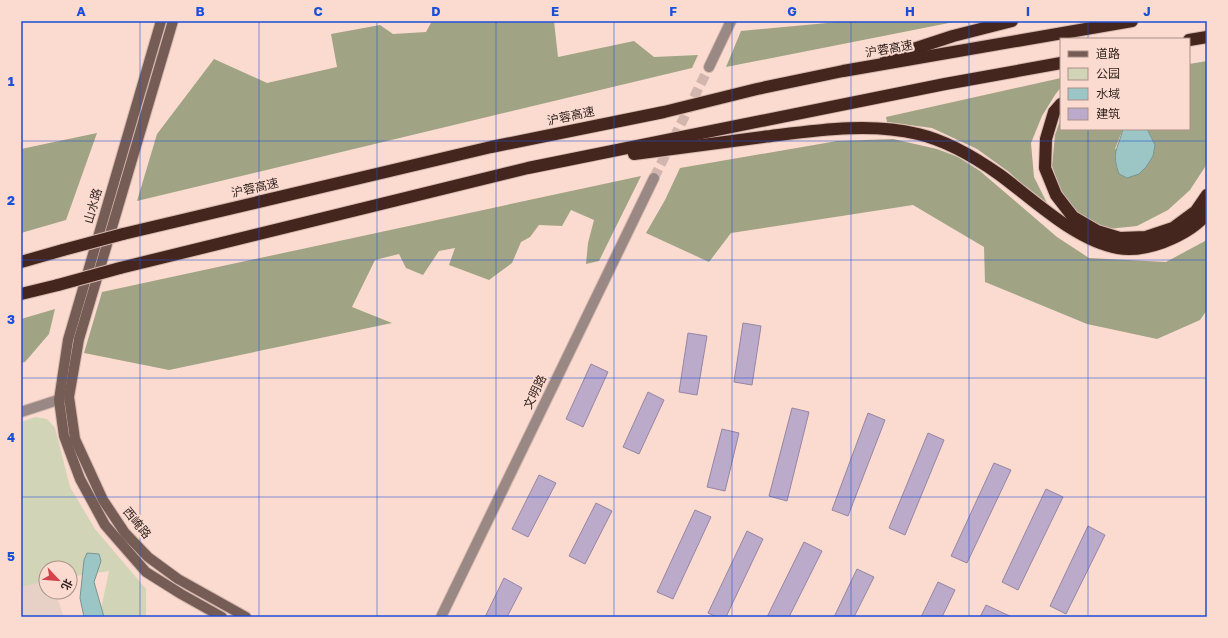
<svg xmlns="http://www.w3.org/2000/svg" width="1228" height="638" viewBox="0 0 1228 638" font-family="'Golos Text','Noto Sans SC',sans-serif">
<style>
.education{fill:#e7d0c6}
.green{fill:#d1d4b6}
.forest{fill:#a1a484}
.water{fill:#9cc6c5;stroke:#7b9492}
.building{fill:#bcaaca;stroke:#9685a3}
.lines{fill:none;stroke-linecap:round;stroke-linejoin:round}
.street-tunnel{stroke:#d2b5ac;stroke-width:10;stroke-dasharray:10 5;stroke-linecap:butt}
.street-casing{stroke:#d6b9af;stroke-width:12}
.secondary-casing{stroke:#d6b9af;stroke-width:12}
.highway-casing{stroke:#d6b9af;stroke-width:14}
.street{stroke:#998883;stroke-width:10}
.secondary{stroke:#755d56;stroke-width:10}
.highway{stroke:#45261e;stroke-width:12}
.highway-bridge-casing{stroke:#d6b9af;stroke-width:14;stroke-linecap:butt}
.highway-bridge{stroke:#45261e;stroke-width:12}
.grid{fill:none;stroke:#1d4ed8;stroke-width:1;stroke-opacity:0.55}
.labels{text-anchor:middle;stroke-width:4;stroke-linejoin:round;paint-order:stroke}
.street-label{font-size:12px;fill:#2e1f1a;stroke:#fbdbd0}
.neatline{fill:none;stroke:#1d4ed8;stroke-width:1.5}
.grid-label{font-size:13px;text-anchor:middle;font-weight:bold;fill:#1d4ed8}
</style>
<rect width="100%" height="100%" fill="#fbdbd0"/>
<!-- education -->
<path class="education" d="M46,581v11h9l9,25h-43v-30z"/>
<!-- green -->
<path class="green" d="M35,417l12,2 8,9 15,59 25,42 51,60v28h-42l-3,-8 8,-38 -39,6v-9h-24v13l-25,6v-165z"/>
<!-- forest -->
<g class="forest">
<path d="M432,21h122l4,36 76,-16 20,16 44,-2 -6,13 -555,133 20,-67 57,-75 53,24 70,-16 -6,-33 49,-9 13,9 33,-2z"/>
<path d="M849,21h110l-233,46 15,-36z"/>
<path d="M1207,61v98l-2,8 -15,23 -22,20 -31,16 -29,3 -30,-15 -17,-23 -9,-25 3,-31 6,-17v11h62l-8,20 40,-4 -8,-16h42v-65z"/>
<path d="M1061,78v9l-6,8 -13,21 -11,27 3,34 13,26 -3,2 -35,-33 -32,-23 -45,-21 -45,-6 -1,-5z"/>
<path d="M97,133l-31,87 -45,13v-84z"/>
<path d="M893,139l44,10 21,8 22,14 77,66 32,21 77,4 39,-21 2,-3v72l-7,10 -43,19 -70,-15 -102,-42 -1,-35 -71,-42 -182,28 -22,29 -63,-29 19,-33 15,-32 157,-27z"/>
<path d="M641,176l-42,85 -13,3 2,-21 6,-23 -23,-10 -9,16 -23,-1 -9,12 -9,5 -9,21 -23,17 -40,-15 6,-17 -16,3 -16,24 -17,-7 -7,-14 -24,6 -23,47 40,16 -223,47 -85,-17 18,-61z"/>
<path d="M55,309l-6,25 -24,28 -4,1v-44z"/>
</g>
<!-- water -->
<g class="water">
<path d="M1123,129h24l8,16 -2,11 -7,11 -7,7 -12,4 -8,-4c-8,-22 -1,-25 4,-45z"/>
<path d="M87,553l12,1 2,7 -7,21 10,35h-20l-4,-19 4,-38z"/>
</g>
<!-- building -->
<g class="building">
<path d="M743,323l18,3 -9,59 -18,-3z"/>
<path d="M688,333l19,3 -10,59 -18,-3z"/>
<path d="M591,364l17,8 -25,55 -17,-8z"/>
<path d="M648,392l16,8 -25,54 -16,-7z"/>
<path d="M792,408l17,4 -22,89 -18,-5z"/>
<path d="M868,413l17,7 -37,96 -16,-6z"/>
<path d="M722,429l17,4 -14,58 -18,-4z"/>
<path d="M928,433l16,7 -39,95 -16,-7z"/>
<path d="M994,463l17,7 -44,93 -16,-7z"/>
<path d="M539,475l17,8 -28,54 -16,-8z"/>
<path d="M1046,489l17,8 -45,93 -16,-8z"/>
<path d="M596,503l16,8 -27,53 -16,-8z"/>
<path d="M695,510l16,7 -38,82 -16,-7z"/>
<path d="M1088,526l17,9 -39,79 -16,-8z"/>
<path d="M747,531l16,8 -37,78h-9l-9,-4z"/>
<path d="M804,542l18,9 -33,66h-22z"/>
<path d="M857,569l17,8 -20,40h-20z"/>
<path d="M504,578l18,10 -15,29h-22z"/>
<path d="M938,582l17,8 -13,27h-21z"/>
<path d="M986,605l26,12h-32z"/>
</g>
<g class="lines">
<!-- street-tunnel -->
<path class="street-tunnel" d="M654,178l55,-111"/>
<!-- street casing -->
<g class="street-casing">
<g id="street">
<path d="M709,67l22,-46"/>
<path d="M21,412l46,-15"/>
<path d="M441,617l213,-439"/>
</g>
</g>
<!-- secondary casing -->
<g class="secondary-casing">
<g id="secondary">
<path d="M161,21l-93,319 -9,60 5,36 16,43 25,46 41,47 35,22 41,23"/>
<path d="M173,21l-94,318 -10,58 6,42 28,61 22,33 23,24 30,22 68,38"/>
</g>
</g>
<!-- highway casing -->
<g class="highway-casing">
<g id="highway">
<path d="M1189,40l18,-3"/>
<path d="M886,58l67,-22 59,-15"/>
<path d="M1061,104l-7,8 -8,27 -1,29 11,27 17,22 24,14 23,7 26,-1 27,-9 23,-17 11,-16"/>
<path d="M634,154c43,-6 86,-11 129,-17 50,-6 105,-15 155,-3 30,7 58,24 82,41 34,25 76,66 118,73 15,3 32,-1 46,-6 15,-6 33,-15 43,-29"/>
<path d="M123,234l368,-87 173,-35 93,-23 86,-18 289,-50"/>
<path d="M21,262l42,-12"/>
<path d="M120,268l408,-100 417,-84 116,-21"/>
<path d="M21,294l37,-9"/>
</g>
</g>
<!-- street -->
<use href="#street" class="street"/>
<!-- secondary -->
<use href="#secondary" class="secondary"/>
<!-- highway -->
<use href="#highway" class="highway"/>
<!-- highway-bridge casing -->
<g class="highway-bridge-casing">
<g id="highway-bridge">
<path d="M63,250l60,-16"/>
<path d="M58,285l62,-17"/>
</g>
</g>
<!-- highway-bridge -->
<use href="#highway-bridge" class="highway-bridge"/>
</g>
<!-- grid -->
<path class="grid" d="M140,21v596M259,21v596M377,21v596M496,21v596M614,21v596M732,21v596M851,21v596M969,21v596M1088,21v18M1088,129v488M21,141h1186M21,260h1186M21,378h1186M21,497h1186"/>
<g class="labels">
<!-- street labels -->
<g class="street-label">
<text transform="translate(889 49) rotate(-10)" y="4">沪蓉高速</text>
<text transform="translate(571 116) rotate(-12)" y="4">沪蓉高速</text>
<text transform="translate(255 188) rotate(-13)" y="4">沪蓉高速</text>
<text transform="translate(93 206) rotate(-74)" y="4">山水路</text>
<text transform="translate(535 392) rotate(-64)" y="4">文明路</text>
<text transform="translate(137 523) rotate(51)" y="4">西崦路</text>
</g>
</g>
<!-- border -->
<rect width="1228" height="638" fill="none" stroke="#fbdbd0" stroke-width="44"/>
<!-- legend -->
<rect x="1060" y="38" width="130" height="92" fill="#fbdbd0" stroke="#a99087"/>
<rect x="1068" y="51" width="20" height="6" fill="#755d56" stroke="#a99087"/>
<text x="1096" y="58" font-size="12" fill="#2e1f1a">道路</text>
<rect x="1068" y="68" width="20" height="12" fill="#d1d4b6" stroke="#a99087"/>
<text x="1096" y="78" font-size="12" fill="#2e1f1a">公园</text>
<rect x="1068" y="88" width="20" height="12" fill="#9cc6c5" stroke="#a99087"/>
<text x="1096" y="98" font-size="12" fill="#2e1f1a">水域</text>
<rect x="1068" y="108" width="20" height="12" fill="#bcaaca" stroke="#a99087"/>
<text x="1096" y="118" font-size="12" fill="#2e1f1a">建筑</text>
<!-- north arrow -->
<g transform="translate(58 580) rotate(116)"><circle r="19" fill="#fbdbd0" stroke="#a99087"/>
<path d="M0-3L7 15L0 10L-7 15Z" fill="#d4444e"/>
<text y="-6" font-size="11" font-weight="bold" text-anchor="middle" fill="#2e1f1a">北</text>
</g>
<rect x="22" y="22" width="1184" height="594" class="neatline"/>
<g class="grid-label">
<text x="81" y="16">A</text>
<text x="200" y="16">B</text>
<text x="318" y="16">C</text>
<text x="436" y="16">D</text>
<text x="555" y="16">E</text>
<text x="673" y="16">F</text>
<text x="792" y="16">G</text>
<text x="910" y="16">H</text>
<text x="1028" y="16">I</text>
<text x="1147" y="16">J</text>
<text x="11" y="86">1</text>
<text x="11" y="205">2</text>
<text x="11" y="324">3</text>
<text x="11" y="442">4</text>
<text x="11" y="561">5</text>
</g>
</svg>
